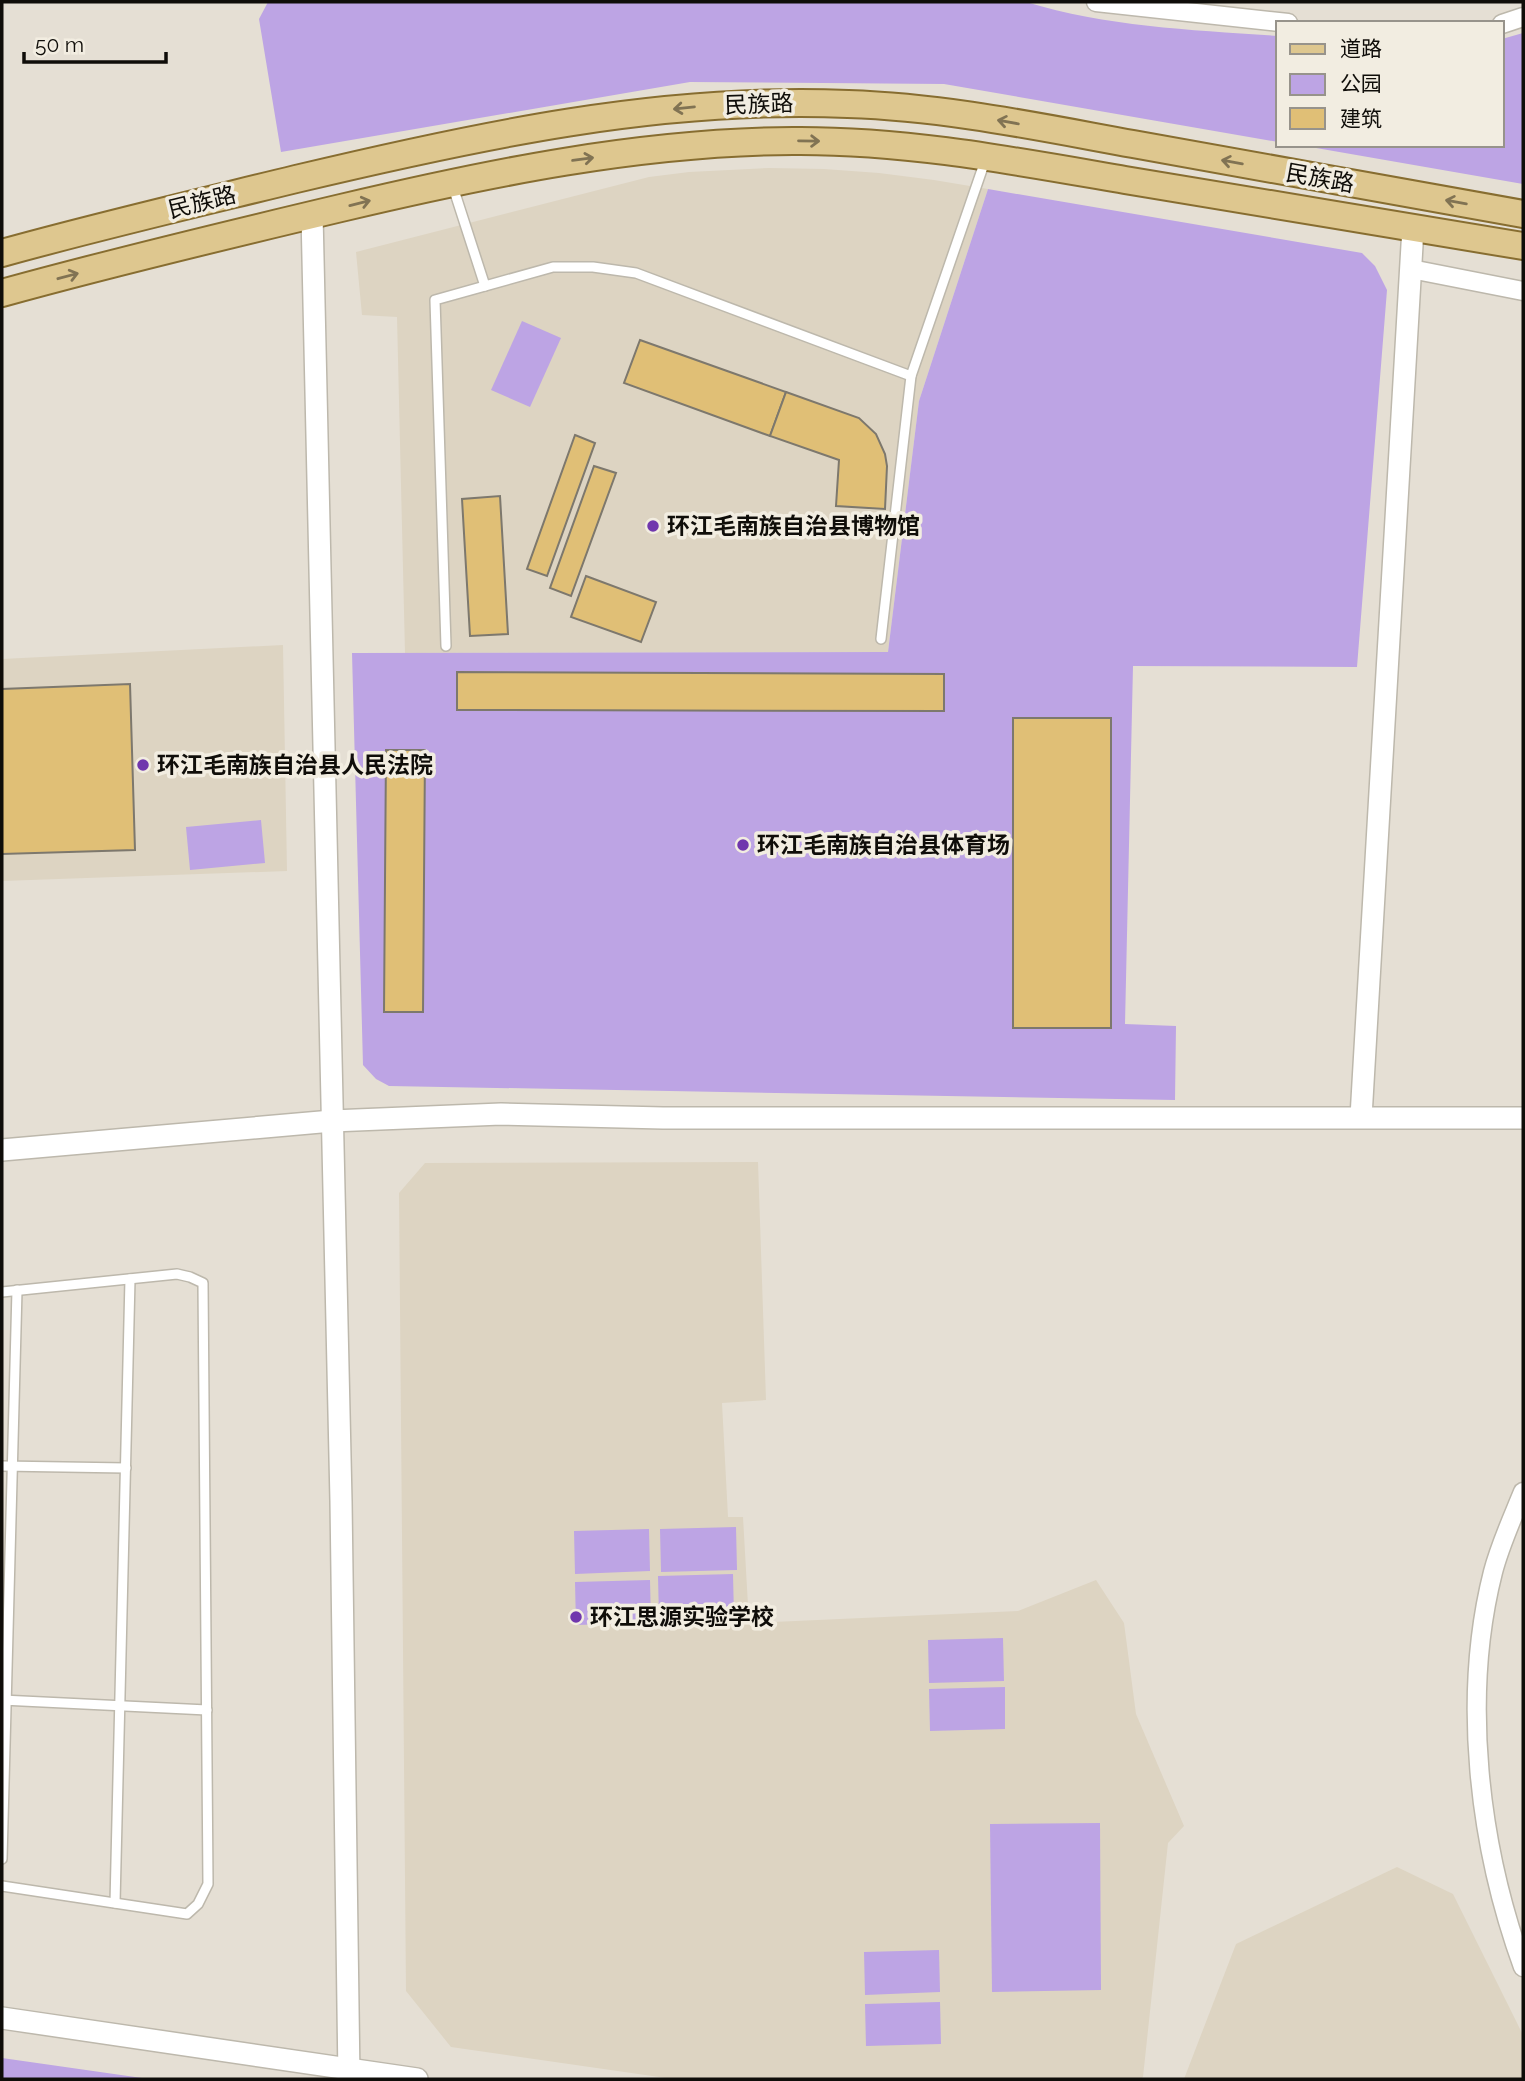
<svg xmlns="http://www.w3.org/2000/svg" width="1525" height="2081" viewBox="0 0 1525 2081" font-family="Raleway,'Noto Sans SC',sans-serif">
<style>
.built{fill:#ddd4c2}
.green{fill:#bda4e4}
.building{fill:#e0bf76;stroke:#7d786d;stroke-width:2}
.lines{fill:none;stroke-linecap:round;stroke-linejoin:round}
.service-casing{stroke:#bdb8ac;stroke-width:12}
.minor-casing{stroke:#bdb8ac;stroke-width:21}
.tertiary-casing{stroke:#bdb8ac;stroke-width:24}
.primary-casing{stroke:#876d30;stroke-width:30}
.service{stroke:#fff;stroke-width:9}
.minor{stroke:#fff;stroke-width:18}
.tertiary{stroke:#fff;stroke-width:21}
.primary{stroke:#dec78f;stroke-width:26}
.oneway{stroke:#817353}
.poi-dot{fill:#7037ad;stroke:#f2ede1;stroke-width:2.5}
.labels{text-anchor:middle;stroke-width:7;stroke-linejoin:round;paint-order:stroke}
.street-label{font-size:23px;fill:#0f0d09;stroke:#f2ede1}
.poi-label{font-size:23px;font-weight:bold;fill:#0f0d09;stroke:#f2ede1;text-anchor:start}
</style>
<rect width="100%" height="100%" fill="#e5dfd4"/>
<!-- built -->
<g class="built">
<path d="M769,168l55,1 55,4 55,7 54,9 -69,212 -31,251 -483,1 -8,-336 -35,-2 -6,-63 293,-75 40,-5z"/>
<path d="M283,645l4,226 -285,10v-222z"/>
<path d="M758,1162l8,238 -44,3 6,114h15l6,106 269,-12 78,-31 28,43 12,91 48,112 -16,17 -25,234 -2,2h-468l-222,-32 -45,-56 -7,-798 26,-30z"/>
<path d="M1397,1867l56,27 70,141v44h-339l52,-135z"/>
</g>
<!-- green -->
<g class="green">
<path d="M268,2h758c82,25 167,28 252,34v106l-334,-58 -254,-2 -409,70 -22,-133z"/>
<path d="M1523,33v151l-224,-39h203v-106z"/>
<path d="M988,189l374,64 13,13 12,24 -30,377 -224,-1 -8,358 51,2 -1,74 -786,-14 -13,-7 -13,-14 -11,-412 536,-1 31,-251z"/>
<path d="M522,321l39,17 -31,69 -39,-17z"/>
<path d="M261,820l4,43 -75,7 -4,-43z"/>
<path d="M736,1527l1,43 -76,2 -1,-43z"/>
<path d="M649,1529l1,42 -75,3 -1,-43z"/>
<path d="M733,1574l1,43 -75,2 -1,-43z"/>
<path d="M650,1580l1,43 -75,2 -1,-43z"/>
<path d="M1003,1638l1,43 -75,2 -1,-43z"/>
<path d="M1005,1687v42l-75,2 -1,-42z"/>
<path d="M1100,1823l1,167 -109,2 -2,-168z"/>
<path d="M939,1950l1,42 -75,3 -1,-43z"/>
<path d="M940,2002l1,42 -75,2 -1,-42z"/>
<path d="M2,2058l147,21h-147z"/>
</g>
<!-- building -->
<g class="building">
<path d="M640,340l146,52 -16,44 -146,-53z"/>
<path d="M786,392l73,26 17,16 9,20 2,12 -2,43 -49,-3 3,-46 -69,-24z"/>
<path d="M575,435l20,8 -48,133 -20,-7z"/>
<path d="M594,466l22,7 -45,123 -21,-8z"/>
<path d="M500,496l8,138 -38,2 -8,-137z"/>
<path d="M586,576l70,26 -15,40 -70,-25z"/>
<path d="M457,672l487,2v37l-487,-1z"/>
<path d="M130,684l5,166 -133,4v-165z"/>
<rect x="1013" y="718" width="98" height="310"/>
<path d="M386,750h39l-2,262h-39z"/>
</g>
<g class="lines">
<!-- service casing -->
<g class="service-casing">
<g id="service">
<path d="M453,187l32,99"/>
<path d="M881,639l30,-263 74,-215"/>
<path d="M446,646l-11,-346 118,-33h40l43,6 275,103"/>
<path d="M2,1292l175,-18 13,3 13,6 5,601 -10,20 -11,10 -185,-28"/>
<path d="M2,1466l124,2"/>
<path d="M2,1700l205,10"/>
<path d="M2,1859l15,-569"/>
<path d="M115,1903l15,-624"/>
</g>
</g>
<!-- minor casing -->
<g class="minor-casing">
<g id="minor">
<path d="M1096,2l192,21"/>
<path d="M1502,24l21,-7"/>
<path d="M1411,269l112,22"/>
<path d="M1523,1492c-11,27 -23,53 -30,80 -32,126 -14,274 30,395"/>
</g>
</g>
<!-- tertiary casing -->
<g class="tertiary-casing">
<g id="tertiary">
<path d="M312,214l29,1287 8,578"/>
<path d="M1361,1117l52,-889"/>
<path d="M2,1150l330,-29 169,-7 162,4h860"/>
<path d="M2,2018l415,61"/>
</g>
</g>
<!-- primary casing -->
<g class="primary-casing">
<g id="primary">
<path d="M2,253c97,-27 196,-50 294,-74 181,-43 365,-83 552,-75 97,3 191,23 285,40 130,23 260,47 390,70"/>
<path d="M2,293c112,-31 225,-58 339,-85 148,-35 299,-66 452,-67 112,-1 222,20 332,39 133,22 265,44 398,66"/>
</g>
</g>
<!-- service -->
<use href="#service" class="service"/>
<!-- minor -->
<use href="#minor" class="minor"/>
<!-- tertiary -->
<use href="#tertiary" class="tertiary"/>
<!-- primary -->
<use href="#primary" class="primary"/>
</g>
<!-- one-way arrows -->
<defs><path id="oneway-shaft" d="M-6 0H5M1.5-3L5.5 0L1.5 3" fill="none" stroke-width="1.6" stroke-linecap="round" stroke-linejoin="round" transform="scale(1.75)"/></defs>
<g class="oneway">
<use href="#oneway-shaft" transform="translate(684 108) rotate(174)"/>
<use href="#oneway-shaft" transform="translate(1008 122) rotate(-170)"/>
<use href="#oneway-shaft" transform="translate(809 141) rotate(1)"/>
<use href="#oneway-shaft" transform="translate(583 159) rotate(-8)"/>
<use href="#oneway-shaft" transform="translate(1232 162) rotate(-170)"/>
<use href="#oneway-shaft" transform="translate(1456 202) rotate(-170)"/>
<use href="#oneway-shaft" transform="translate(360 203) rotate(-14)"/>
<use href="#oneway-shaft" transform="translate(68 276) rotate(-15)"/>
</g>
<!-- markers -->
<g class="poi-dot">
<circle cx="653" cy="526" r="7"/>
<circle cx="143" cy="765" r="7"/>
<circle cx="743" cy="845" r="7"/>
<circle cx="576" cy="1617" r="7"/>
</g>
<g class="labels">
<!-- street labels -->
<g class="street-label">
<text transform="translate(759 104) rotate(-2)" y="8">民族路</text>
<text transform="translate(1320 178) rotate(10)" y="8">民族路</text>
<text transform="translate(202 202) rotate(-14)" y="8">民族路</text>
</g>
<!-- poi labels -->
<g class="poi-label">
<text x="667" y="534">环江毛南族自治县博物馆</text>
<text x="157" y="773">环江毛南族自治县人民法院</text>
<text x="757" y="853">环江毛南族自治县体育场</text>
<text x="590" y="1625">环江思源实验学校</text>
</g>
</g>
<!-- border -->
<rect width="1525" height="2081" fill="none" stroke="#0f0d09" stroke-width="7"/>
<!-- legend -->
<rect x="1276" y="21" width="228" height="126" fill="#f2ede1" stroke="#97938b" stroke-width="2"/>
<rect x="1290" y="44" width="35" height="10" fill="#dec78f" stroke="#97938b" stroke-width="2"/>
<text x="1340" y="56" font-size="21" fill="#0f0d09">道路</text>
<rect x="1290" y="74" width="35" height="21" fill="#bda4e4" stroke="#97938b" stroke-width="2"/>
<text x="1340" y="91" font-size="21" fill="#0f0d09">公园</text>
<rect x="1290" y="108" width="35" height="21" fill="#e0bf76" stroke="#97938b" stroke-width="2"/>
<text x="1340" y="126" font-size="21" fill="#0f0d09">建筑</text>
<!-- scale -->
<path d="M24 52v10h142v-10" fill="none" stroke="#0f0d09" stroke-width="3.5"/>
<text x="35" y="52" font-size="21" fill="#0f0d09" stroke="#f2ede1" stroke-width="5" paint-order="stroke">50 m</text>
</svg>
